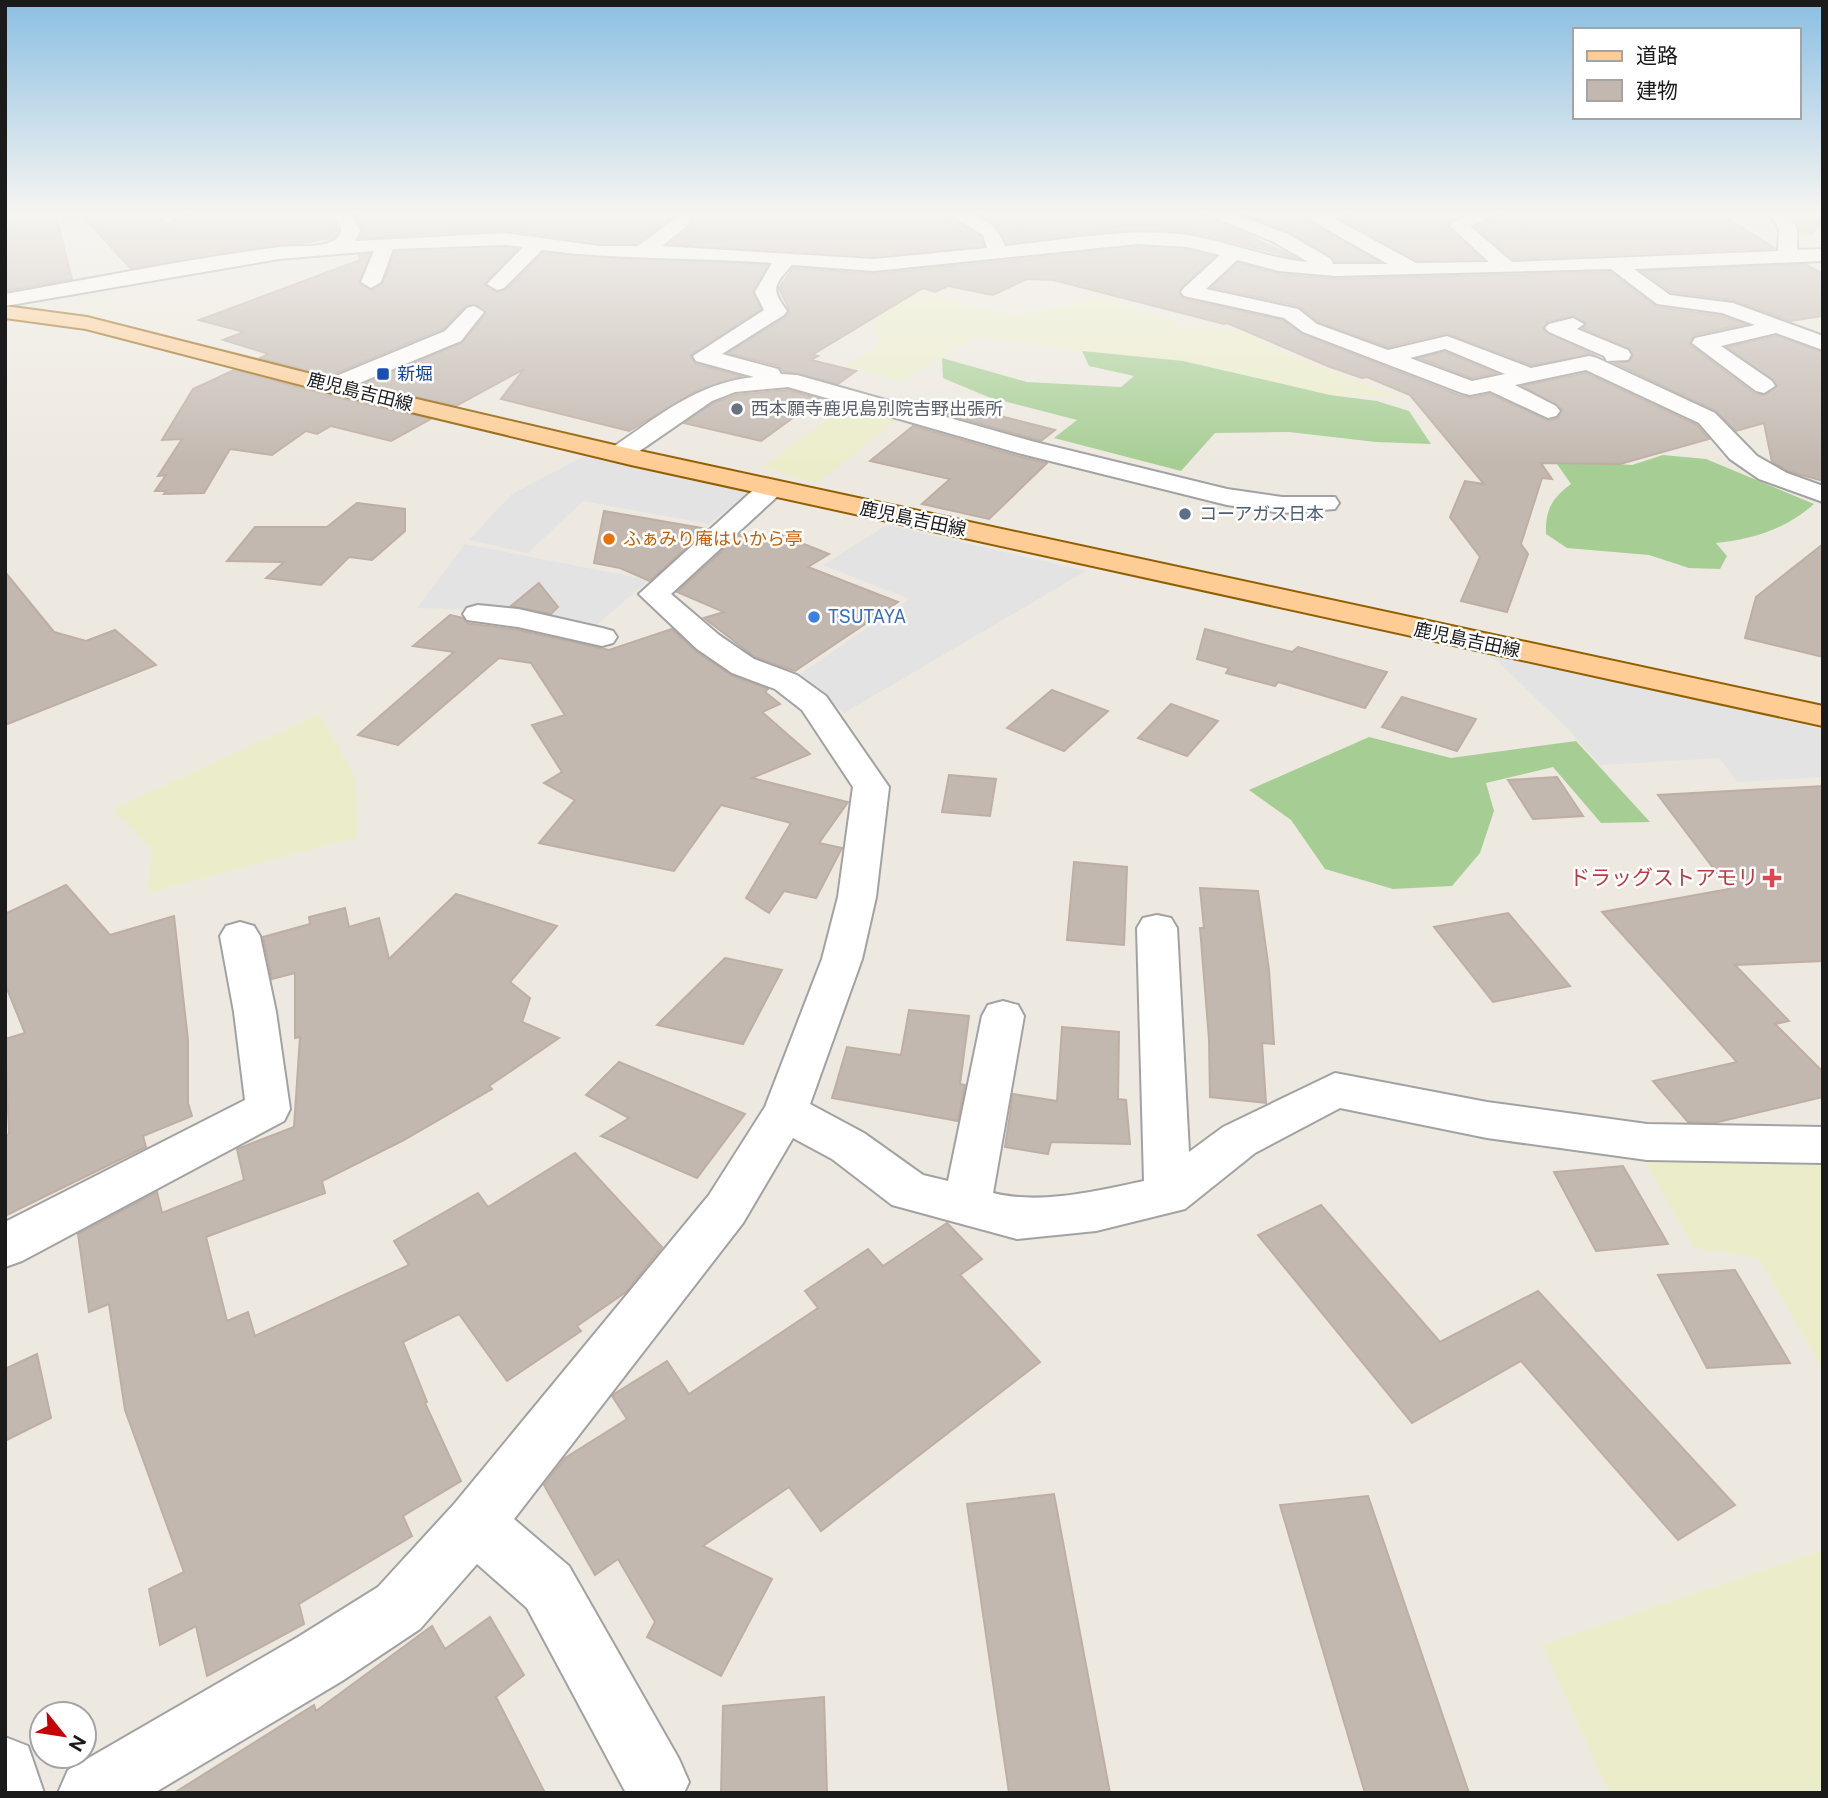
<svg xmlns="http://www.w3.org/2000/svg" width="1828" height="1798" viewBox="0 0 1828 1798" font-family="'Public Sans','Noto Sans JP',sans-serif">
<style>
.farmland{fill:#ebedca}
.forest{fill:#a6ce94}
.parking{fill:#e3e3e3}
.building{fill:#c2b8b0;stroke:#bfaea3;stroke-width:2}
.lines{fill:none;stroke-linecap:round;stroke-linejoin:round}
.minor-casing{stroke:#a2a2a2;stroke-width:4}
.major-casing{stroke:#925e00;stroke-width:4}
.minor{fill:#fff;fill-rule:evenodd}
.major{fill:#fdcd95;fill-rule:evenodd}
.transit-dot{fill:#1a4fb4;stroke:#fff;stroke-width:2.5}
.worship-dot{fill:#6b7280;stroke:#fff;stroke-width:2.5}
.service-dot{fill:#5c6f8a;stroke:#fff;stroke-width:2.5}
.food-dot{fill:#e8710a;stroke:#fff;stroke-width:2.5}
.shop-dot{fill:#3f7fe0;stroke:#fff;stroke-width:2.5}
.health-dot{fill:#e0444e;stroke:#fff;stroke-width:2.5}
.labels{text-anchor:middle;stroke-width:5;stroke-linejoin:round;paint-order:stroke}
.far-transit-label{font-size:18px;fill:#164399;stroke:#fff;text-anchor:start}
.far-street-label{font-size:18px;fill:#1b1b1b;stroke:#fff}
.far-worship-label{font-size:18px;fill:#5b616d;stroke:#fff;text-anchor:start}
.far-service-label{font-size:18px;fill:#4e5e75;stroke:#fff;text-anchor:start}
.far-food-label{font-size:18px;fill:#c56008;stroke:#fff;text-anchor:start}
.far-shop-label{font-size:18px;fill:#366cbe;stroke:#fff;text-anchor:start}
.health-label{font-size:21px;fill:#be3a42;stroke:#fff;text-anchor:end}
</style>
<rect width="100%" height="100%" fill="#ede9e0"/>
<!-- farmland -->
<g class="farmland">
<path d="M916,291l100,25 89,-20 76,29 66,7 32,19 121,46 -70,-2 -147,-34 -101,-10 -105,-15 -76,45 -55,-15 33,-20 -5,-24 15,-15z"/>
<path d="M849,403l53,12 -85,68 -55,-16z"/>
<path d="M319,714l37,64 1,59 -209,56 4,-44 -39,-40z"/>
<path d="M1645,1162l178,3v205l-64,-112 -65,-10z"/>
<path d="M1823,1550v243h-214l-67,-148z"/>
</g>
<!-- forest -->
<g class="forest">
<path d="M1786,212h37v14l-6,1 -4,8 -14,-1z"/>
<path d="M1082,351l101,10 147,34 47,6 32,10 22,33 -55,-2 -87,-10 -74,1 -34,38 -127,-33 23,-18 -89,-23 -45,-19 -1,-20 85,24 94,5 13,-11 -45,-10z"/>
<path d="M1543,444l60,19 29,2 31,-10 43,4 108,45c-28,25 -61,35 -98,39l11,13 -7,13 -31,-1 -40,-13 -82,-7 -21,-14c-1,-24 6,-36 25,-50z"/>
<path d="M1369,737l82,21 125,-17 74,81 -49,1 -48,-56 -67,16 8,28 -14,42 -28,33 -59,3 -68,-20 -34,-49 -42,-30z"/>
</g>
<!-- parking -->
<g class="parking">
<path d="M5,212h123l-52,21 -71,-4z"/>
<path d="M584,456l164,37 -39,31 -126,-23 -55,52 -59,-13 43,-46z"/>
<path d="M887,525l199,46 -242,142 -44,-39 109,-75 -86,-34z"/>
<path d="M465,544l184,36 -56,48 -77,-18 -99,-2z"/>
<path d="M1488,652l335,77v48l-86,5 -18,-24 -119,7 -31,-35z"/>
</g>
<!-- building -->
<g class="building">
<path d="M11,212h44l17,67 -67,12v-62l4,1z"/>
<path d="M79,212h80l-2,7 11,5 23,-12h137l11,19 -4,6 -37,7 -168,24z"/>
<path d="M353,212h321l-3,6 -34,25h-37l-95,-13 -146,8 3,-8z"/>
<path d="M697,212h245l39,25 3,9 -110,10 -205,-12 19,-15z"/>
<path d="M970,212h230l96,46 -92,-23 -39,-5 -69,3 -89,10 -16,-22z"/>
<path d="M1236,212h76l-4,6 5,6 65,37h-43l-3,-4 -43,-25z"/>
<path d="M1349,212h120l-23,13 36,34 -65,1 -77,-41z"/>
<path d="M1502,212h214l59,36 -262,11 -38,-32z"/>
<path d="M1138,247l49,3 28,6 -36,34 4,9 100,21 19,14 159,62 10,2 19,-4 59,27 9,-3 4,-9 -39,-23 63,-13 111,52 12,14 -89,25 -79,-1 11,16 -10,-1 -21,66 7,10 -21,58 -46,-11 19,-44 -30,-40 15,-36 19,3 -74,-89 -43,-18 -5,1 -32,-11 -103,-44 -3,1 -171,-44 -26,-1 -34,16 -45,-9 -13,6 -12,-4 -111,67 6,1 -7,4 45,11 -18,13 -55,-13 -4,-5 -51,-13 58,-36 4,-6 -11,-23 14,-20 81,6z"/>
<path d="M505,248l12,1 -33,35 12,8 10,-2 37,-37 225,12 -15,26 8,18 -71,46 5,9 47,12 -47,16 -66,39 -128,-32 23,-30 -68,37 -92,-22 98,-41 24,-29 -11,-10 -10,2 -22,23 -114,47 -69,-18 9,-4 -46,-14 21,-8 -45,-12 161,-60 -1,-5 11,-1 -11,29 13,7 11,-7 12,-31z"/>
<path d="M1238,263l41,11 56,5 275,-7 47,35 64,9 25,8 -52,11 -5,9 66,50 10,1 12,-10 -50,-38 49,-11 47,16v129l-35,-10 -16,-9 -8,-39 -28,8 -20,-20 -101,-48 15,-2 3,-5 -3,-7 -48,-21 4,-5 -12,-7 -26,5 -5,9 51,25 -63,10 -85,-32 -58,14 -70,-25 -19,-16 -88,-19z"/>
<path d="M1806,264l17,10v42l-32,5 -58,-21 -62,-8 -29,-21z"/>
<path d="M1445,352l51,21 -24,5 -53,-20z"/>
<path d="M234,370l97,26 100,23 -40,22 -60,-15 -14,8 -11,-3 -34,24 -42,-6 -26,44 -40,1 2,-3h-11l11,-16 -8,1 24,-37 -20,1 31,-51z"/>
<path d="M788,390l31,9 -58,42 -77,-18 29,-20 23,-8z"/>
<path d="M945,400l51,15 59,15 -14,11 -109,-31z"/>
<path d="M913,426l104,30 30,7 -58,56 -67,-15 28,-25 -80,-18z"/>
<path d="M357,503l48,6v22l-33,29 -23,-3 -28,28 -55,-7 18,-16 -57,-1 28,-34h72z"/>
<path d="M604,511l103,18 -57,52 -30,-13 -26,-5z"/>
<path d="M776,533l53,21 -21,13 90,35 -103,69 -40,-14 -51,-39 20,-6 -47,-20 63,-57 25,4z"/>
<path d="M1823,544v113l-78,-19 11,-41z"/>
<path d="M5,572l49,60 32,9 29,-11 41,35 -151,60z"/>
<path d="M539,583l19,24 -7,7 -40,-8z"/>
<path d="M450,615l13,3 4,5 51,7 91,20 63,-21 23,22 36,24 37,14 -3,3 15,12 -18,8 48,42 -58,24 96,24 -29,41 23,5 -26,50 -32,-7 -15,22 -23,-15 45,-75 -70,-18 -47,66 -135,-28 36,-43 -31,-17 18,-11 -30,-47 33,-10 -34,-52 -32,-5 -101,87 -40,-10 96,-83 -41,-6z"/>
<path d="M1205,629l87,23 6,-5 89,25 -22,36 -87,-26 -3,4 -49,-13 3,-5 -32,-9z"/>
<path d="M1052,690l56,21 -44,40 -57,-23z"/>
<path d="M1402,697l74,22 -19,32 -75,-24z"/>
<path d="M1171,704l47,17 -31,35 -49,-18z"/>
<path d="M949,775l47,4 -6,37 -48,-4z"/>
<path d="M1557,777l26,39 -50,3 -25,-39z"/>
<path d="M1823,786v175l-88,4 54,56 -14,3 48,48v25l-109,26 -26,-1 -35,-41 84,-19 -135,-150 127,-23 -71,-94z"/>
<path d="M1074,862l53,5 -3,78 -57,-5z"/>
<path d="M66,885l44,50 64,-19 14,124v63l4,13 -49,20 3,11 -141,69v-80l4,-2 -4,-95 20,-6 -20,-49v-70z"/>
<path d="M1200,888l58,3 11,79 5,74 -12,-1 4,60 -56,-6 -1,-58 -9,-111h4z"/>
<path d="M456,894l101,32 -47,56 20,16 -8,24 37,16 -70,48 3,3 -90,52 -80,40 3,12 -119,44 21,84 21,-9 7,24 154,-71 -15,-24 84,-48 10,14 87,-54 87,94 -36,45 -49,34 4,5 -74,50 -48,-67 -56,28 24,60 -2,1 36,78 -58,35 9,20 -113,68 5,20 -97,52 -11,-50 -36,19 -11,-56 35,-17 -59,-162 -16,-106 -20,8 -11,-78 79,-42 5,21 82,-33 -7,-31 57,-22 6,-90 -5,1v-65l-23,6 -9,-42 47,-13 -1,-7 36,-9 4,19 30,-9 10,41z"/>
<path d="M1508,913l62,73 -77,16 -59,-75z"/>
<path d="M725,958l57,12 -39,74 -86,-19z"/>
<path d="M909,1010l60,6 -9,68 5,1 -7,36 -126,-23 15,-51 54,8z"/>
<path d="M1062,1027l57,5 -1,67 8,1 4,44 -79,-2 -3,12 -43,-7 8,-53 44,7z"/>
<path d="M619,1062l126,52 -48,64 -96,-42 28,-18 -43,-23z"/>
<path d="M1623,1166l45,78 -72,7 -42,-79z"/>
<path d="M1321,1205l119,137 98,-51 197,214 -57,35 -157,-179 -109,62 -154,-188z"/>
<path d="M947,1223l35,36 -22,16 80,87 -219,169 -32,-44 -86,59 69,33 -51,97 -74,-39 8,-15 -37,-63 -23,16 -51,-90 21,-27 62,-39 -15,-23 2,-2 53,-33 22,33 129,-86 -13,-17 63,-42 15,17z"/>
<path d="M1735,1270l55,93 -83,5 -49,-93z"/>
<path d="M37,1354l14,64 -46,23v-72z"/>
<path d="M1054,1494l56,299h-101l-42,-289z"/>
<path d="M1368,1496l101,297h-104l-85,-288z"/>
<path d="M490,1617l34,58 -28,22 49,96h-371l140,-88 2,6 116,-85 13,23z"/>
<path d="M824,1697l3,96h-106l2,-87z"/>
</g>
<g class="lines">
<!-- minor casing -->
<g class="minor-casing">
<g id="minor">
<path d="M189,212l-22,10 -9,-5 5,-5z"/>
<path d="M331,212h19l10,19 -5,10 150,-8 95,13h38l35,-26 4,-8h18l-9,15 -24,19 212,13 113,-11 -4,-13 -38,-23c27,0 51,7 60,34 59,-6 123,-19 183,-11 41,7 78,23 120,27l-34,-20 -72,-30h26l60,22 43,25 2,5h55l-74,-42 -3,-4 3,-4 32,-2 -11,7 81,44 73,-1 -40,-37 26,-13h25l-30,14 42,36 266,-11 1,-22 -11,-17h19l10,17v21l26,-1v12l-189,8 36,26 63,8 90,33v14l-47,-17 -55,13 51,35 3,5 -11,7 -8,-2 -64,-48 3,-5 60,-13 -33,-12 -65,-9 -46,-35 -276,7 -56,-5 -42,-11 -31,29 92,20 19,15 71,26 59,-14 84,32 58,-12 8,2 118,55 42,43 30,17 36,13v16l-64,-23 -29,-20 -31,-36 -113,-53 -71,15 41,21 4,5 -4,5 -8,2 -58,-27 -20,4 -8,-2 -159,-61 -19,-14 -100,-22 -3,-4 3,-4 36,-33 -33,-8 -49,-3 -264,27 -82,-6c-19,21 -21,24 -5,46l-3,4 -62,39 56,15 3,5 16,1 238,67 192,47 55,8h53l4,6 -4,6 -53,4 -55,-8 -209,-52 -230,-66 -53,5 -23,9 -84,58h-18l-4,-5 4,-5c48,-32 86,-66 144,-72l-58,-16 -3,-5 71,-46 -9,-18 17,-29c-77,-6 -154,-3 -230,-13l-38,38 -7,2 -10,-6 36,-37 -18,-2 -112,4 -12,33 -10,6 -10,-6 13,-31 -95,8 -274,47v-12c91,-16 182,-35 274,-47 17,-2 43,2 57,-8 12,-9 1,-19 -5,-27zM1445,349l60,25 -33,7 -62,-23z"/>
<path d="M474,306l10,6 -23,29 -121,50h-16l-3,-5 3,-5 121,-50 22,-23z"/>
<path d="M1573,318l11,6 -7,5 51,21 3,5 -3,5 -21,1 -3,-5 -55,-24 -4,-4 4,-4z"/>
<path d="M771,480l9,2 4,6 -4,6 -109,100 48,41 35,24 43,16 29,21 63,91 -13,110 -14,62 -52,145 54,29 59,42 25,6 34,-165 6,-11 15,-4 15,4 6,11 -31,177c48,12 103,-2 151,-12l-7,-253 6,-10 14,-3 14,3 6,10 12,224 34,-25 112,-54 152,29 160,22 176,3v36l-176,-3 -160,-22 -147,-30 -85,45 -70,56 -89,22 -79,8 -125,-34 -60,-46 -39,-21 -50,85 -229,296 55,47 110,193 10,23 -5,11h-58l-99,-185 -50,-44 -57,65 -78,52 -188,112h-96l10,-23 230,-133 80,-50 77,-84 254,-308 56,-88 57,-148 16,-62 15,-110 -51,-77 -27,-21 -43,-16 -35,-24 -58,-55 123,-112z"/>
<path d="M478,605l40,4 84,19 11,3 4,6 -4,6 -11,3 -84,-19 -51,-7 -4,-6 4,-6z"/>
<path d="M240,922l14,4 6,10 16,76 14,97 -6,12 -262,140 -17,6v-45l240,-122 -11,-88 -14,-76 6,-10z"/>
<path d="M5,1737l23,9 16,47h-39z"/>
</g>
</g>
<!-- major casing -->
<g class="major-casing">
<path id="major" d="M5,306l82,11 248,63 296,69 1192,257v20l-1192,-261 -299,-72 -246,-64 -81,-11z"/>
</g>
<!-- minor -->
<use href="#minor" class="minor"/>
<!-- major -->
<use href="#major" class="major"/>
</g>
<!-- sky -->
<linearGradient id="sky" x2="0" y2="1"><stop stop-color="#8bbfe3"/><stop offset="0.46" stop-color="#f7f5f1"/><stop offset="1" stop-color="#f7f5f1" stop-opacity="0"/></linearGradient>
<rect width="1828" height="464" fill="url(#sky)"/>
<!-- markers -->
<rect class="transit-dot" x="376" y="367" width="14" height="14" rx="3.5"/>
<circle class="worship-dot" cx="737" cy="409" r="7"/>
<circle class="service-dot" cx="1185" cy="514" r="7"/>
<circle class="food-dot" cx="609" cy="539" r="7"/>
<circle class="shop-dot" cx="814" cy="617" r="7"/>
<path class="health-dot" d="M1768.5 867.5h7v7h7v7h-7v7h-7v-7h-7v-7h7z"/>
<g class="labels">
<!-- far-transit labels -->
<g class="far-transit-label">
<text x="397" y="380">新堀</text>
</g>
<!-- far-street labels -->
<g class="far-street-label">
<text transform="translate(360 392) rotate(14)" y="6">鹿児島吉田線</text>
<text transform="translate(913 519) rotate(12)" y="6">鹿児島吉田線</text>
<text transform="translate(1467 640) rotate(12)" y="6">鹿児島吉田線</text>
</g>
<!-- far-worship labels -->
<g class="far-worship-label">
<text x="751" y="415">西本願寺鹿児島別院吉野出張所</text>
</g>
<!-- far-service labels -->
<g class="far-service-label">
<text x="1199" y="520">コーアガス日本</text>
</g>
<!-- far-food labels -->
<g class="far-food-label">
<text x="623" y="545">ふぁみり庵はいから亭</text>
</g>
<!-- far-shop labels -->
<g class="far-shop-label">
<text x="828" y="623">TSUTAYA</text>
</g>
<!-- health labels -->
<g class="health-label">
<text x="1758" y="885">ドラッグストアモリ</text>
</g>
</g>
<!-- border -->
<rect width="1828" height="1798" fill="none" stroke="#1b1b1b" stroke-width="14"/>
<!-- legend -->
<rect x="1573" y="28" width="228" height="91" fill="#ffffff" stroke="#a4a4a4" stroke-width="2"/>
<rect x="1587" y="51" width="35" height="10" fill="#fdcd95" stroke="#a4a4a4" stroke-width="2"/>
<text x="1636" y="63" font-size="21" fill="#1b1b1b">道路</text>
<rect x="1587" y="80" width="35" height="21" fill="#c2b8b0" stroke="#a4a4a4" stroke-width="2"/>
<text x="1636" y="98" font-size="21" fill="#1b1b1b">建物</text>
<!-- north arrow -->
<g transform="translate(63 1735) rotate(120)"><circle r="33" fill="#ffffff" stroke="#a4a4a4" stroke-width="2"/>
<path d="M0-5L12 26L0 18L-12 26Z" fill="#c60006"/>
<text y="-10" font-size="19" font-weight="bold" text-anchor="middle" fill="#1b1b1b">N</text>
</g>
</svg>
